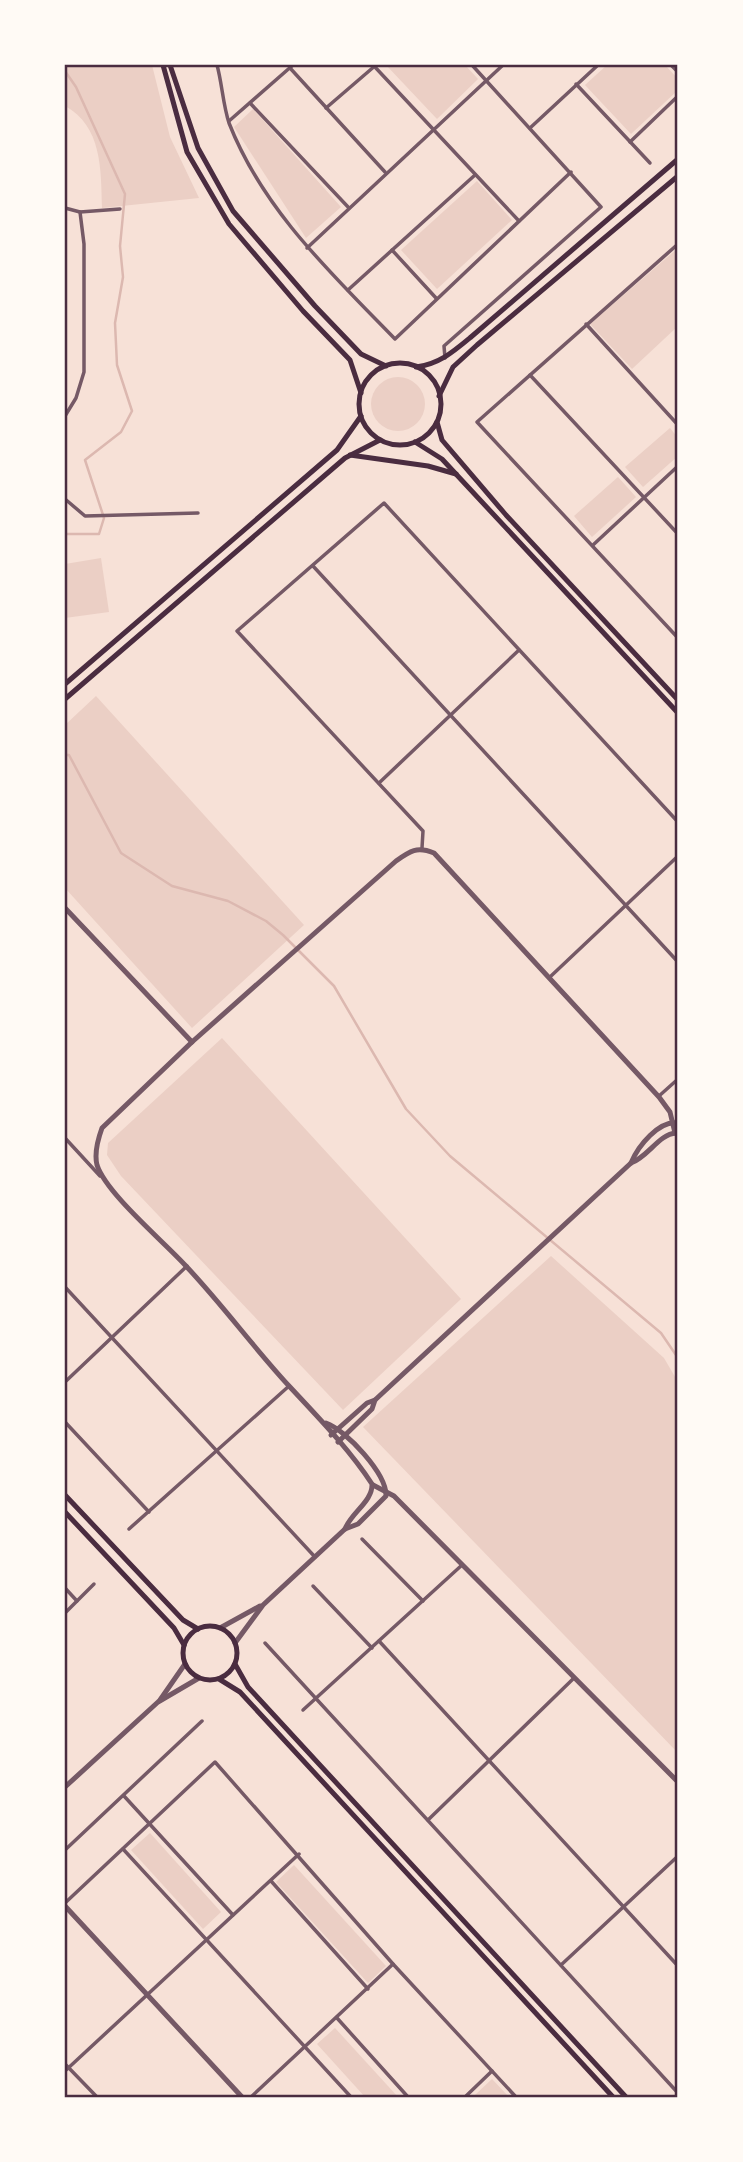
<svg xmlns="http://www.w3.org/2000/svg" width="743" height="2162" viewBox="0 0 743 2162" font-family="Arial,sans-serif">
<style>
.green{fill:#ebcfc5}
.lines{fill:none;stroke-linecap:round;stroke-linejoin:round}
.stream{stroke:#dcb8b0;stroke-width:2.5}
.minor{stroke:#755966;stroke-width:3.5}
.tertiary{stroke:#755966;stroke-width:5}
.secondary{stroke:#4a2c40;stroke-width:5}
.neatline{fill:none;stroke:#4a2c40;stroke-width:2.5}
</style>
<rect width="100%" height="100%" fill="#f7e1d7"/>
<!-- green -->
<g class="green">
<path d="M65,65h87l18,72 29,61 -97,10c-1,-39 0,-82 -37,-102z"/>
<path d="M465,65l13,14 -41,40 -50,-53z"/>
<path d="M607,65h58l13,14v11l-47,44 -46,-49z"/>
<path d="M253,109l88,98 -35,31 -72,-111z"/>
<path d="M477,181l35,39 -75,69 -36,-39z"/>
<path d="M678,248v78l-46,43 -42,-45z"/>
<circle cx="398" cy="404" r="27"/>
<path d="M670,428l8,10v18l-35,31 -18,-20z"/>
<path d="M618,477l18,20 -44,40 -18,-21z"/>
<path d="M101,558l8,54 -44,6v-54z"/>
<path d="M96,696l208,229 -112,103 -127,-140v-163z"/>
<path d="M222,1038l239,261 -118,111 -222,-234 -14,-21 1,-12z"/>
<path d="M551,1256l113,102 14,24v371l-315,-326z"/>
<path d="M150,1833l71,79 -18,17 -72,-79z"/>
<path d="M294,1865l92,101 -18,17 -92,-101z"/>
<path d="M335,2028l63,69h-33l-48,-53z"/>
<path d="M492,2079l17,18h-32l-2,-2z"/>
</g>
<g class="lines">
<!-- stream -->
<g class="stream">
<path d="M65,71l11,16 49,107 -5,52 3,31 -8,46 2,42 15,46 -11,21 -36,28 19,58 -5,16h-34"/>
<path d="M65,755h4l52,98 51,33 56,15 38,20 17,14 51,51 72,123 44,47 211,177 17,25"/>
</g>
<!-- minor -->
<g class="minor">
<path d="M217,65c5,18 6,40 12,58 34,87 102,150 166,216l176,-167"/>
<path d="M671,65l7,7"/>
<path d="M374,66l145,155"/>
<path d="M290,68l95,104"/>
<path d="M576,84l74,79"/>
<path d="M250,103l99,105"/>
<path d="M326,108l50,-43"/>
<path d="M229,121l64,-56"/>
<path d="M530,128l68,-63"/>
<path d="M630,142l48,-46"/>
<path d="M65,208l15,4 40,-3"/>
<path d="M678,244l-201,178 201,216"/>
<path d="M307,248l196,-183"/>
<path d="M392,250l44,48"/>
<path d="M348,290l127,-115"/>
<path d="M586,324l92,101"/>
<path d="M445,358l-1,-12 157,-139 -129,-142"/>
<path d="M530,375l148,159"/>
<path d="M65,416l11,-18 8,-26v-128l-4,-32"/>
<path d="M65,499l20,17 113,-3"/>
<path d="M593,545l85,-79"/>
<path d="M313,566l365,396"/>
<path d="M379,783l140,-133"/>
<path d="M422,848l1,-17 -186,-200 147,-128 294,319"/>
<path d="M551,976l127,-120"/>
<path d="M659,1096l19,-17"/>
<path d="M65,1138l35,38"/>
<path d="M65,1287l250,270"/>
<path d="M65,1382l122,-116"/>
<path d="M65,1422l84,90"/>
<path d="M129,1529l160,-143"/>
<path d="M362,1539l61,62"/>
<path d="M313,1586l59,62"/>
<path d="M65,1588l12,13"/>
<path d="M65,1613l29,-29"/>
<path d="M379,1641l299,325"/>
<path d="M265,1643l413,450"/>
<path d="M303,1710l159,-145"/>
<path d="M124,1796l109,119"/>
<path d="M428,1820l146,-142"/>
<path d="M123,1849l228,248"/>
<path d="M65,1850l137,-129"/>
<path d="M271,1881l97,108"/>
<path d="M65,1903l150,-141 178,202 123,133"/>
<path d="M561,1965l117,-109"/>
<path d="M337,2018l71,79"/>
<path d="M65,2064l32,33"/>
<path d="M65,2071l234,-217"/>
<path d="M251,2097l142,-133"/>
<path d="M465,2097l27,-26"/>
</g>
<!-- tertiary -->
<g class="tertiary">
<path d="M65,908l127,134"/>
<path d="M631,1163c7,-17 28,-43 47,-40"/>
<path d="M331,1435l36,-32 8,-3"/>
<path d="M338,1442l34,-33 3,-9 256,-237c17,-6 28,-29 45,-30"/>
<path d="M373,1485l21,11 284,286"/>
<path d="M345,1529c6,-16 28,-28 27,-45 -22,-34 -55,-68 -82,-97 -37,-40 -68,-83 -105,-122 -22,-24 -79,-72 -88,-100 -3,-12 1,-26 5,-37l90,-86 204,-181c14,-10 21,-15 38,-8l225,244 11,15 5,21"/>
<path d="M220,1628l40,-22"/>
<path d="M235,1643l28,-38 82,-76 13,-5 28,-28c1,-22 -40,-66 -60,-73"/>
<path d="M160,1700l25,-36"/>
<path d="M65,1787l93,-85 41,-24"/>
<path d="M65,1906l177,191"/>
</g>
<!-- secondary -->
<g class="secondary">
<path d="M163,65l24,87 42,72 74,87 47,49 11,33"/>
<path d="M170,65l28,83 35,63 82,95 46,48 25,12"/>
<circle cx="400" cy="404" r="41"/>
<path d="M416,367c23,-3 37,-15 55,-30l207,-178"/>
<path d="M439,396l14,-29 24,-22 201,-169"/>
<path d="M437,422l5,18 64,75 172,185"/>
<path d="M415,442l27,17 236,254"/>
<path d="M350,455l78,11 28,8"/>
<path d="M65,684l272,-234 24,-34"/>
<path d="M65,699l280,-241 35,-18"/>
<path d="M65,1495l118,125 15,9"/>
<path d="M65,1512l109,116 10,17"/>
<circle cx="210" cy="1653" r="27"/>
<path d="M235,1664l13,23 378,410"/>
<path d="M219,1679l21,13 373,405"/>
</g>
</g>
<!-- border -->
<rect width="743" height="2162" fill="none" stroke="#fffaf5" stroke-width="133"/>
<rect x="66" y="66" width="610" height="2030" class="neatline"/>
</svg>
